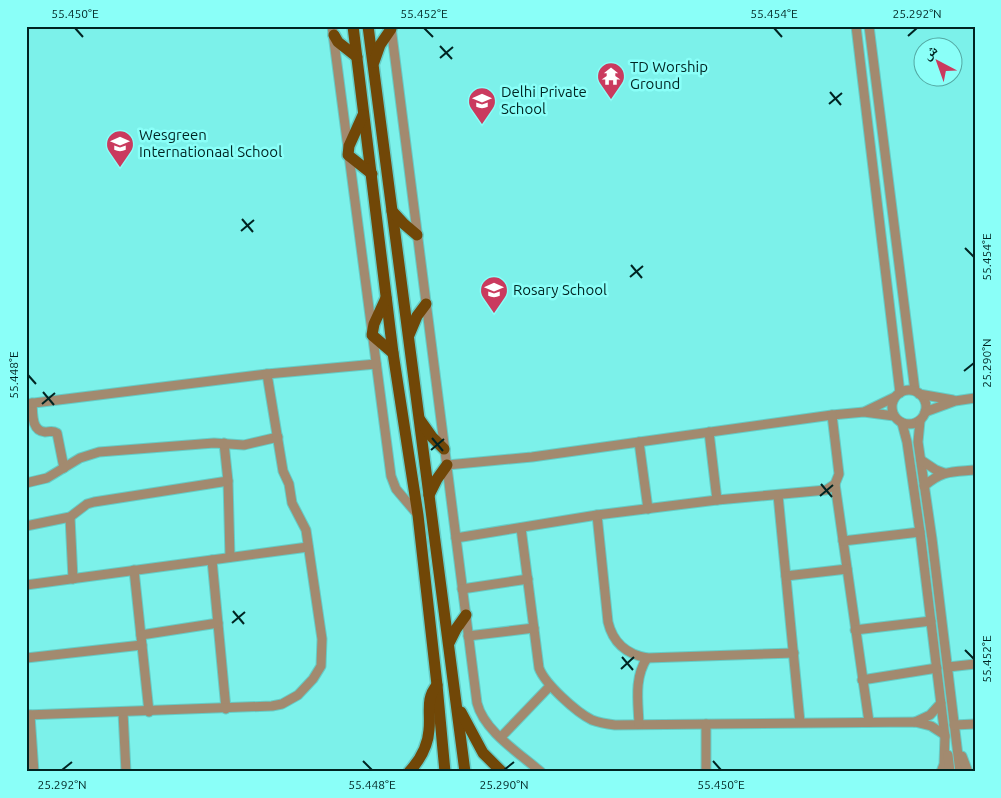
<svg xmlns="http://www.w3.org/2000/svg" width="1001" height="798" viewBox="0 0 1001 798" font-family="Ubuntu,'Noto Naskh Arabic',sans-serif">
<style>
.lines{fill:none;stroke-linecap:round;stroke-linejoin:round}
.minor-casing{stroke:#66ccc6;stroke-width:11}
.major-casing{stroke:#66ccc6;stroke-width:14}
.minor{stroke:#a28a6f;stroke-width:9}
.major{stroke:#714707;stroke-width:11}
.ticks{fill:none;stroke:#002422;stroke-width:2}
.labels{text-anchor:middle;stroke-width:5;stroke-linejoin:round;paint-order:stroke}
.poi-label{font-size:15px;fill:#002422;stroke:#8afff8;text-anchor:start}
.neatline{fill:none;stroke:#002422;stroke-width:2}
.ticks-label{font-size:12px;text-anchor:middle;fill:#002422}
</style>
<rect width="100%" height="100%" fill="#7cf1ea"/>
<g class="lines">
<!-- minor casing -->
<g class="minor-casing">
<g id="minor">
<path d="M332,26l59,450 5,13 22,26"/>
<path d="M856,26l44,367"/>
<path d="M869,26l46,365"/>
<path d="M391,27l86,676c7,28 42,50 64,69"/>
<circle cx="909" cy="407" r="17"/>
<path d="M919,394l34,6"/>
<path d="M32,403c1,10 -1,28 13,29 5,0 7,-2 12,1l7,35"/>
<path d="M26,404l241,-30 109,-10"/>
<path d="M866,411l29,-14"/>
<path d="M925,412l30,-11 20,-3"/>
<path d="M920,421l-2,21 14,97 28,233"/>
<path d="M902,423l5,19 13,90 25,205"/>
<path d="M709,432l8,68"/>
<path d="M639,442l9,67"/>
<path d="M224,443l4,38 2,76"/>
<path d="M921,460l15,10 8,3"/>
<path d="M447,465l85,-8 300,-42 32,-3 30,4"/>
<path d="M26,483l21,-5 33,-20 19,-6 115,-9 30,2 34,-8"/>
<path d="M835,484l34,238"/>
<path d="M924,486c19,-16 27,-14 51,-16"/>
<path d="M778,495l22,227"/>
<path d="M597,515l11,107c5,21 18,32 39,36l147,-5"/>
<path d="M70,517l3,62"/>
<path d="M26,526l44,-9 17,-13 7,-2 134,-21"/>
<path d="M521,528l18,140c6,16 37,44 53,52 8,3 15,4 23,5l300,-3 16,4 14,9 -1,29 -3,8"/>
<path d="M456,538l141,-23 120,-15 109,-10 9,-6 4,-10 -7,-59"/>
<path d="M843,541l77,-9"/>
<path d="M212,560l14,149"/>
<path d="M134,570l15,142"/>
<path d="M786,576l61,-7"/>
<path d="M26,585l282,-38"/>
<path d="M462,589l66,-10"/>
<path d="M855,630l76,-9"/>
<path d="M141,635l77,-12"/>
<path d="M468,636l66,-8"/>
<path d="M26,658l116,-13"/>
<path d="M948,667l27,-3"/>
<path d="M862,680l75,-12"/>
<path d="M123,712l3,60"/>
<path d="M26,715l246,-9 10,-2 16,-9 15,-16 8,-13 1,-27 -16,-109 -14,-27 -3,-19 -6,-13 -16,-97"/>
<path d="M30,715l4,57"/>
<path d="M915,722l15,-7 11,-12"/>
<path d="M639,724c-1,-23 -5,-46 8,-66"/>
<path d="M706,724v48"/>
<path d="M954,725l21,-1"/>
<path d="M501,737l49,-51"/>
<path d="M948,755l2,17"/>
<path d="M962,756l6,16"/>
</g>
</g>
<!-- major casing -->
<g class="major-casing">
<g id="major">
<path d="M353,26l40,327 25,162 19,170 8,87"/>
<path d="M368,26l97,746"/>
<path d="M334,35l4,7 19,15"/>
<path d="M374,62l6,-17 11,-16"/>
<path d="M363,115l-14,31 -1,9 24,19"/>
<path d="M392,211l12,13 13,11"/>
<path d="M386,298l-12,26 -2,11 21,18"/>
<path d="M409,335l8,-19 9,-12"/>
<path d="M420,420l12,17 12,12"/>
<path d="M429,495l8,-16 10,-14"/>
<path d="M449,643l7,-14 10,-14"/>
<path d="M461,712l22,41 19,19"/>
<path d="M409,772c11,-12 19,-26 20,-42 2,-17 -4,-31 8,-45"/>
</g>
</g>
<!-- minor -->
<use href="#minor" class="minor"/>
<!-- major -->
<use href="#major" class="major"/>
</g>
<!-- ticks -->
<path class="ticks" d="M75,28l8,9M424,28l9,9M774,28l8,9M908,36l9,-8M440,46l12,13M440,58l13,-11M830,92l11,13M829,104l13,-11M242,219l11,13M241,231l13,-11M965,248l9,9M631,265l11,13M630,277l13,-11M964,371l10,-8M28,375l8,9M43,392l11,13M42,404l13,-11M432,438l11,13M431,450l13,-11M821,484l11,13M820,496l13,-11M233,611l11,13M232,623l13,-11M965,650l9,9M622,657l11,13M621,669l13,-12M363,761l9,9M713,761l8,9M62,770l10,-8M504,770l10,-8"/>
<!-- icons -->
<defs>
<g id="temple-pin" transform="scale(1.4375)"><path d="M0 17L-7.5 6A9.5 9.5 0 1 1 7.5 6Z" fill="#ca3a5e" stroke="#8afff8"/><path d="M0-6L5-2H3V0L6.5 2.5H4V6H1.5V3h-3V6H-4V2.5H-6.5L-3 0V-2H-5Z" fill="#fff"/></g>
<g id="school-pin" transform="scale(1.4375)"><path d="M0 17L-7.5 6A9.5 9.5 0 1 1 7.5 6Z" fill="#ca3a5e" stroke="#8afff8"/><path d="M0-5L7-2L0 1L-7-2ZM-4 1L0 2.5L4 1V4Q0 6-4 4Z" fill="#fff"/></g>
</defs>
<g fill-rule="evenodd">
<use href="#temple-pin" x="611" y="76"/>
<use href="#school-pin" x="482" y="101"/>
<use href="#school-pin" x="120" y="144"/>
<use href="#school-pin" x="494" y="290"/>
</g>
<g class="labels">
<!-- poi labels -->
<g class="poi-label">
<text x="630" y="72">TD Worship<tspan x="630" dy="17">Ground</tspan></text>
<text x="501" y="97">Delhi Private<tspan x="501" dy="17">School</tspan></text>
<text x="139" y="140">Wesgreen<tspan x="139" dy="17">Internationaal School</tspan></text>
<text x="513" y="295">Rosary School</text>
</g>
</g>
<!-- border -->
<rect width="1001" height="798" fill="none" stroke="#8afff8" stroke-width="55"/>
<!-- north arrow -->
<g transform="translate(938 62) rotate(319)"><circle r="24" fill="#8afff8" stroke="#53a7a2"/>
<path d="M0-4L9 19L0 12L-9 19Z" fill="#ca3a5e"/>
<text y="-8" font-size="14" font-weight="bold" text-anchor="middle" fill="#002422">ش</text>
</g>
<rect x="28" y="28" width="946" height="742" class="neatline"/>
<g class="ticks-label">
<text x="75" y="18">55.450°E</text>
<text x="424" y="18">55.452°E</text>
<text x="774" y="18">55.454°E</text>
<text x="917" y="18">25.292°N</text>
<text transform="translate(987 257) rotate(-90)" y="4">55.454°E</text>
<text transform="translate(987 363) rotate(-90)" y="4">25.290°N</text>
<text transform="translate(14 375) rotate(-90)" y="4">55.448°E</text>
<text transform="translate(987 659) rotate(-90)" y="4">55.452°E</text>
<text x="62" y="789">25.292°N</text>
<text x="372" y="789">55.448°E</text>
<text x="504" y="789">25.290°N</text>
<text x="721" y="789">55.450°E</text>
</g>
</svg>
